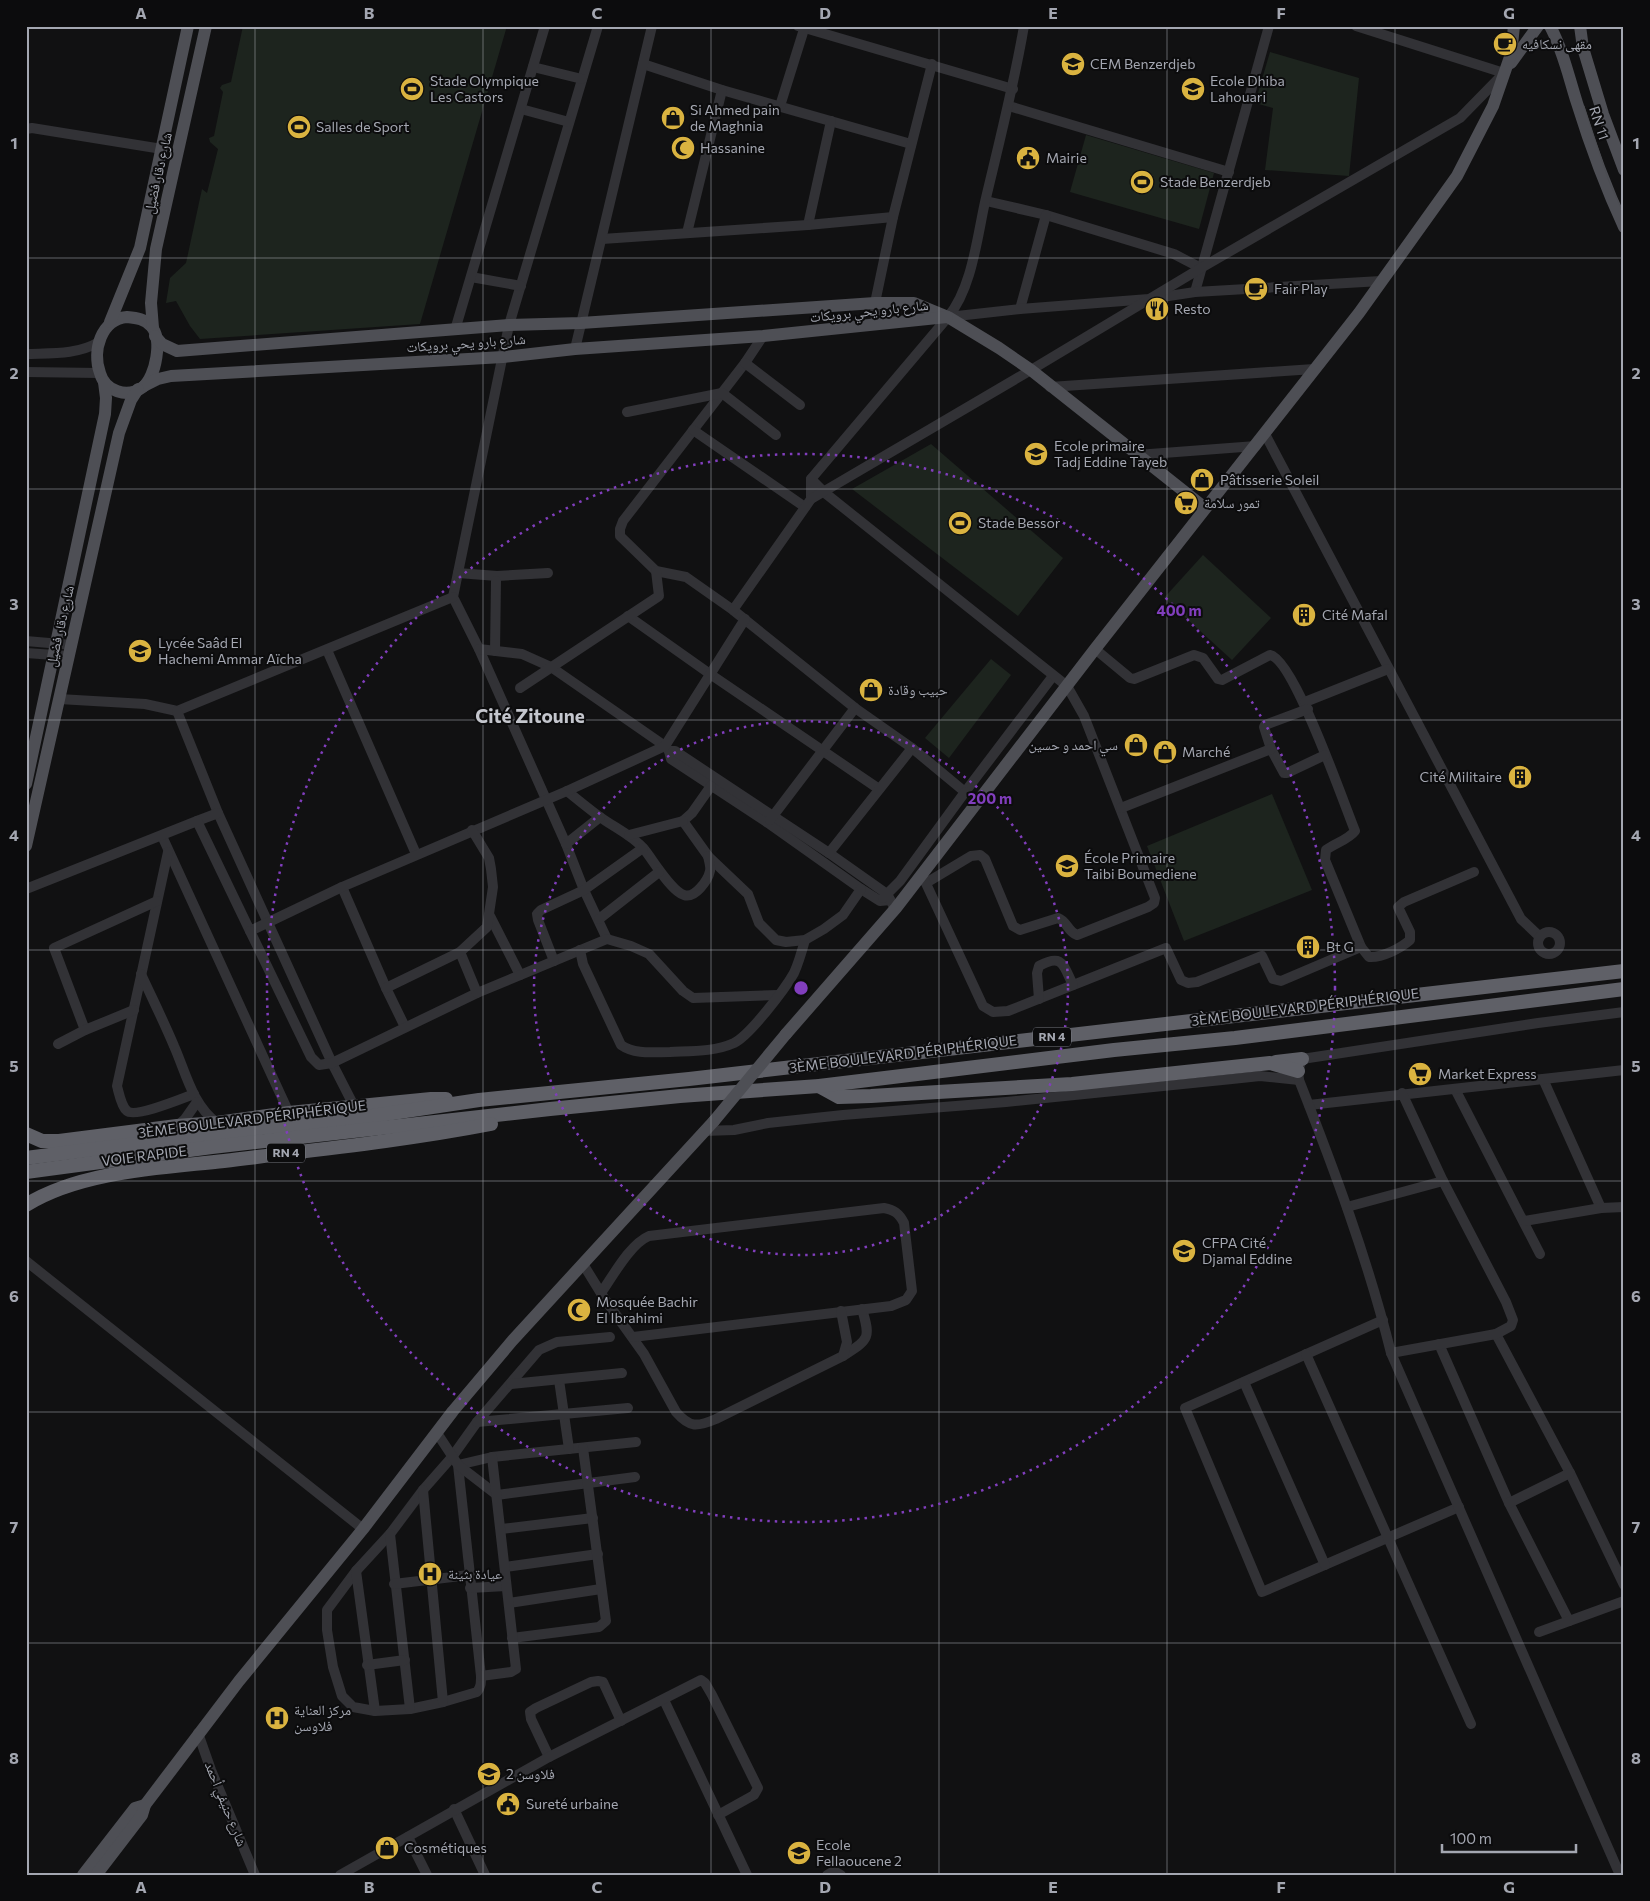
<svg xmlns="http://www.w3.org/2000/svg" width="1650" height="1901" viewBox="0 0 1650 1901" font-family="Commissioner,'Noto Naskh Arabic',sans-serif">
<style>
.green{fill:#1d241e}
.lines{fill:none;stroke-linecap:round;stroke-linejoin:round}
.minor{stroke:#323236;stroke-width:10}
.major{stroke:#4e4f55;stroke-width:12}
.highway{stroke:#5f6067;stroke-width:14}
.tram{stroke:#4b4c51;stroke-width:1}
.major-bridge{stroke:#4e4f55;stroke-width:12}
.grid{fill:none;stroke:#a4a7b1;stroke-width:1;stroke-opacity:0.55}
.ring{fill:none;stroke:#813ebd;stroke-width:2.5;stroke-dasharray:2.5 5}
.labels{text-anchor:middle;stroke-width:4;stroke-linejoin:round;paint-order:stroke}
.shield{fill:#0c0c0d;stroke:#767880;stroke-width:1}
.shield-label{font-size:12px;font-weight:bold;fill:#a4a7b1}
.poi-label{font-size:14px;fill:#a4a7b1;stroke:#0c0c0d;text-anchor:start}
.street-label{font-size:14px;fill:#a4a7b1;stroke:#0c0c0d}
.district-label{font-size:19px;font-weight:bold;fill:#c4c6cd;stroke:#0c0c0d}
.centre{fill:#813ebd;stroke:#0c0c0d;stroke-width:2.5}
.ring-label{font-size:15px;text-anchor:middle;font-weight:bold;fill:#813ebd;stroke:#0c0c0d;stroke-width:4;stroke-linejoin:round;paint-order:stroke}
.neatline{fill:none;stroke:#a4a7b1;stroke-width:2}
.grid-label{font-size:16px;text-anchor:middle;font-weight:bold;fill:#a4a7b1}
</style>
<rect width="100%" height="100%" fill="#111112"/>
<!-- green -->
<g class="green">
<path d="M243,26h264l-87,298 -220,15 -10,-13 -14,-25 -10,2 4,-25 16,-15 16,-74 5,4 11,-44 -8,-7 -1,-4 5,-2 9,-44 -3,-4 2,-3 9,-3z"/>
<path d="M1270,52l89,26 -10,98 -84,-6 8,-62 -18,-5z"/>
<path d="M1086,135l128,38 -15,56 -129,-37z"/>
<path d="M931,444l132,114 -45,58 -166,-127z"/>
<path d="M1203,555l68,63 -39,42 -68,-62z"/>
<path d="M991,659l20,16 -62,83 -24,-20z"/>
<path d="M1272,794l40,96 -128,51 -37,-95z"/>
</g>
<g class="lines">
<!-- minor -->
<g class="minor">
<path d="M598,26l-89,299 -56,272 26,52 87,195 18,46 23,49"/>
<path d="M798,26l215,63"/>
<path d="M643,64l79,26 189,54"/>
<path d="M533,67l49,12"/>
<path d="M780,106l25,-80"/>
<path d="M1009,106l220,66"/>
<path d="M521,109l48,13"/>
<path d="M26,129l6,-1 130,21"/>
<path d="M986,201l60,14 128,39 27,14"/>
<path d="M808,225l23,-104"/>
<path d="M687,233l35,-143"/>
<path d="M602,239l206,-14 85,-8"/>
<path d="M471,277l50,9"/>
<path d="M1195,292l74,-266"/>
<path d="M1020,309l26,-94"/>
<path d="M948,317c24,-29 29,-79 37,-115 14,-59 29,-117 39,-176"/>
<path d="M876,325l-1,-22 18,-86 39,-153"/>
<path d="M455,330l90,-304"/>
<path d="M763,336l-18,27 -122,158 -3,8v7l36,35 30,6 47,33 122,98 57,40 53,44 88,-116"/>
<path d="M575,349l77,-323"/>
<path d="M26,354c25,-1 51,1 73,-12"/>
<path d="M745,363l55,42"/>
<path d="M26,372l73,1"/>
<path d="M1050,387l264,-18"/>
<path d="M627,412l95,-19 54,42"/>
<path d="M693,430l112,77"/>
<path d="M1265,434l256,485 19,18"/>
<path d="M1137,455l119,-9"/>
<path d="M811,479l14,14 242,193 17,30 71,182 -1,5 -6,4 -71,28c-9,-3 -10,-14 -19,-17l-38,12 -7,-4 -28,-67 -5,-4 -9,1 -45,27"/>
<path d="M811,499v-20l137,-162 72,-8 129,-10 46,-7 186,-11"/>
<path d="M458,573l39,3 51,-3"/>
<path d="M733,610l78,-111 220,-129 170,-102 259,-150 44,-45 -148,-47"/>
<path d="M628,616l82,58 169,115"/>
<path d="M26,641l46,4"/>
<path d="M479,649l43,5 29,13 114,79 4,5 2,8 97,64 93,66 19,12 10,-1"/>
<path d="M1095,649l35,29 4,1 60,-24 9,3 15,21 4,1 48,-25c24,4 74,149 85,176 -7,9 -20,12 -29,19l-1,10 36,87 8,10c13,1 32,-9 41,-17v-8l-12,-25 6,-5 70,-30"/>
<path d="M327,650l89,204"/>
<path d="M495,651l1,-70"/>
<path d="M26,653l43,3"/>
<path d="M520,688l139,-92 -3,-25"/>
<path d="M59,699l86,5 32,7 276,-114"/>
<path d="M1305,702l83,-33"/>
<path d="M1308,709l-43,16 -1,2 7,22 13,24h3l38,-18"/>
<path d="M177,711l41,102 114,250 22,43"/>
<path d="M669,751h6l154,102 58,41 6,11"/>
<path d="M711,786l-19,27 -9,8 25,35 40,38 11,29 17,17 10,2 19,-2 19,-11 19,-14 18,-26"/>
<path d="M567,791c11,9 22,18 33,26 15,11 32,18 44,32 9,11 27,42 40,46 11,4 24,-15 26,-24 1,-4 -1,-10 -2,-15"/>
<path d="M1121,808l150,-59"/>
<path d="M770,820l85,-112"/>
<path d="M197,821l21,-8"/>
<path d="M629,835l54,-14"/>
<path d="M162,836l127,277"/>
<path d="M566,844l34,-27"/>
<path d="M168,852l-51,234c2,7 4,20 10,25 8,7 56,-13 67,-17"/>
<path d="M829,853l83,-105"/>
<path d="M923,877l60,129 10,6 15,-1 158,-63 15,32 7,3 9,-1 65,-26 11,23 8,2 80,-34"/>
<path d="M342,887l44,101 19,39"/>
<path d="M26,889l171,-68 53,110 92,-44 225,-96 98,-45 80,-127"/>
<path d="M883,898l17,-17 65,-89"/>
<path d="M490,916l30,59"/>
<path d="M599,919l60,-47"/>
<path d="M250,931l61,126 8,8 13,-2 145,-70 130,-54 24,7 18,8 34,37 10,7 85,-3"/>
<circle cx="1549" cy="943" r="11"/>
<path d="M580,950l3,14 38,81c14,10 33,7 49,7 21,-1 44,0 64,-9 16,-8 51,-54 60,-70 5,-11 8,-22 11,-33"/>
<path d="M460,952l17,41"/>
<path d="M554,961l-16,-41 -1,-6 4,-4 43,-20 59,-42"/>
<path d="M141,974c11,24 23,48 33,72 12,27 18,58 43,77"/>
<path d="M386,988l74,-36 27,-25 6,-40 -2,-18 -2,-11 -17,-28"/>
<path d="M1039,999l-2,-26 2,-7c24,-13 24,-1 34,19"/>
<path d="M85,1030l-31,-82 103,-47"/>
<path d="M58,1044l27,-14 49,-20"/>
<path d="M1543,1079l58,129"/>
<path d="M1455,1089l85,165"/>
<path d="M1309,1105l315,-35"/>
<path d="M177,1126l8,-7 12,-17"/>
<path d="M704,1131l30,-1 34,-7 75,-8 163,-13 226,-23 28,-3 39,4"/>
<path d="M1347,1207l96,-26"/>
<path d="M1524,1221l77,-13 23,-1"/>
<path d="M26,1261l337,268"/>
<path d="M583,1264l21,34 40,56 32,58c14,16 21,15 40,7l127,-63c26,-17 28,-17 19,-47"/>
<path d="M601,1293c12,-17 29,-49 48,-57l235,-28c10,2 15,5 20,15l8,68 -6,9 -15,6 -258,31"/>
<path d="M841,1311l6,31 -4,14"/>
<path d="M1383,1320l-198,88 77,184 197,-85"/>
<path d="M1496,1334l74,139 54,112"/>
<path d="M610,1337l-53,5 -18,8 -62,72 -25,35 -29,33 -33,44 -34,37 -29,39v20l6,37 9,29 11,11 22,4 35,-2 33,-7 34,-10c4,-5 4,-9 4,-16l-23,-211 34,-8 144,-15"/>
<path d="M1439,1344l70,159 60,118"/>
<path d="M1391,1353l105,-19 15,-8 2,-6 -7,-18 -63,-121 -41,-88"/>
<path d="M1306,1354l165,370"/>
<path d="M559,1380l10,69"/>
<path d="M1244,1382l81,183"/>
<path d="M511,1384l111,-11"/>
<path d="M477,1422l151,-14"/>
<path d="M437,1433l21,32 39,30 138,-18"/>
<path d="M423,1490l20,212"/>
<path d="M1509,1503l61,-30"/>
<path d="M501,1529l92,-11"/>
<path d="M390,1534l20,175"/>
<path d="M505,1567l93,-13"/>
<path d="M356,1571l19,140"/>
<path d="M394,1584l75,-9"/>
<path d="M470,1588l36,-2"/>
<path d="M509,1603l92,-14"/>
<path d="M1539,1632l85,-31"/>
<path d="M512,1638l87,-11 7,-6 -23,-173"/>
<path d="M367,1665l38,-5"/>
<path d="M481,1676l30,-4 5,-3 -24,-212"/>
<path d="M664,1700l83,175"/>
<path d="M198,1733l13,37 44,105"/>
<path d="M549,1757l-18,-38 -1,-7 6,-4 55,-26 7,-1 5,1 18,39"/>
<path d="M454,1809l31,66"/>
<path d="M408,1837l19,38"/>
<path d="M340,1875l209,-118 152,-77 4,3 7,12 46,93 -4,7 -36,20"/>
<path d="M827,1875l7,-4 7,4"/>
<path d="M1620,1875l-229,-522c-23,-93 -57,-184 -92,-273l-1,-9 4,-12 236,-36 86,-11"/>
</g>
<!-- major -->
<g class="major">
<path d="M1550,26c13,24 19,52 27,77 13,42 28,83 47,124"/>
<path d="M1580,26l3,22 20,66 21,56"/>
<path d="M1511,63l27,-37"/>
<path d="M127,317c10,1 18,2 24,9 12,13 5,50 -8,61 -16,12 -38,4 -43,-14 -8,-22 1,-54 27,-56z"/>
<path d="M110,322l30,-74 48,-222"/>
<path d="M153,328l-2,-25 5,-54 50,-223"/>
<path d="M155,336l7,8 15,7 332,-26 72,-2 294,-20h39l34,14 51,31 32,22 174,138"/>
<path d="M144,386l14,-7 13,-3 332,-19 72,-8 188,-13 184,-19"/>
<path d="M26,784l79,-370 1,-16 -2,-16"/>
<path d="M26,846l93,-413 12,-33 7,-11"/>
<path d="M786,1034l110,-126 199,-259 264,-336 98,-137 36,-70 18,-52 3,-28"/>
<path d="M83,1875l52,-67 10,-3"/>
<path d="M96,1875l46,-60 3,-10 94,-124 124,-152 90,-118 59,-70 202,-220"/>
</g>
<!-- highway -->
<g class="highway">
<path d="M1276,1062l26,-3"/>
<path d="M819,1086l20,11 32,-1 201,-12 198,-21 28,8"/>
<path d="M26,1134l16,7h17l118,-15 40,-3 72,-10 142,-14h15"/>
<path d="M26,1158l235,-30 98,-10 120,-18 210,-21 935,-108"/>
<path d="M26,1172l186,-25 338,-38 130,-13 139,-10 295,-36 121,-12 389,-49"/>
<path d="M26,1205c55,-34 135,-37 198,-44 89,-11 179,-20 267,-37"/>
</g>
<!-- tram -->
<path class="tram" d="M1584,106l24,73 16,36"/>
<!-- major-bridge -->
<path class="major-bridge" d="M714,1121l72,-87"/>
</g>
<!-- grid -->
<path class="grid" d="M255,26v1849M483,26v1849M711,26v1849M939,26v1849M1167,26v1849M1395,26v1849M26,258h1598M26,489h1598M26,720h1598M26,950h1598M26,1181h1598M26,1412h1598M26,1643h1598"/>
<!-- distance rings -->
<g class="ring">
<circle cx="801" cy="988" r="267"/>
<circle cx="801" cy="988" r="534"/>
</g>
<!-- icons -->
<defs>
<g id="cafe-disc" transform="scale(1.25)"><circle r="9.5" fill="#dab340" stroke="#0c0c0d"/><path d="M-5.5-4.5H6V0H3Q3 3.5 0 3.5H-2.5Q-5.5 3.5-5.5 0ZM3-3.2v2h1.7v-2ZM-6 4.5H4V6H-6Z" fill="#111"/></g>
<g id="school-disc" transform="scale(1.25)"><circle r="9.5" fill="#dab340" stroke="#0c0c0d"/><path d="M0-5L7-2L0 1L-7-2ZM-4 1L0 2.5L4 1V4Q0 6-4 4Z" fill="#111"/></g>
<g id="stadium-disc" transform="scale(1.25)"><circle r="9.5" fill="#dab340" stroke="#0c0c0d"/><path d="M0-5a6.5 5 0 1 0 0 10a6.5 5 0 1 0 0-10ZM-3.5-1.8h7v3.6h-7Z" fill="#111"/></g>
<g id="shop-disc" transform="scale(1.25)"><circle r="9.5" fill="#dab340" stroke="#0c0c0d"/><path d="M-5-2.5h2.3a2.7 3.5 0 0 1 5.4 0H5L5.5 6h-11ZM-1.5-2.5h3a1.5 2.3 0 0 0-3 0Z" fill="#111"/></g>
<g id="mosque-disc" transform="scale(1.25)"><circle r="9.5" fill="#dab340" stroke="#0c0c0d"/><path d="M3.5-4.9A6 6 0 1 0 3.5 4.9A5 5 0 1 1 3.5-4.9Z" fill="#111"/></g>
<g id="civic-disc" transform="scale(1.25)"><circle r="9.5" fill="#dab340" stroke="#0c0c0d"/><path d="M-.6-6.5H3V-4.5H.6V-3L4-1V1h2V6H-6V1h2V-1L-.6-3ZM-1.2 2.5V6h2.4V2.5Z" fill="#111"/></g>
<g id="restaurant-disc" transform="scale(1.25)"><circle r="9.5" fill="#dab340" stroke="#0c0c0d"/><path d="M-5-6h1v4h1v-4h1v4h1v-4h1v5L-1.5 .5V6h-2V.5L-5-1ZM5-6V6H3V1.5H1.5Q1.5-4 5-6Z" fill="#111"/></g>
<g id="supermarket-disc" transform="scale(1.25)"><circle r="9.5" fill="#dab340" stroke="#0c0c0d"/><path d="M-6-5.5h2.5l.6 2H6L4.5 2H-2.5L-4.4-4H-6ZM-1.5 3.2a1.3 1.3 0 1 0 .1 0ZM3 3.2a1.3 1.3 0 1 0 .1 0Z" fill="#111"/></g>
<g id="building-disc" transform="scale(1.25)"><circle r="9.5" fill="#dab340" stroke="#0c0c0d"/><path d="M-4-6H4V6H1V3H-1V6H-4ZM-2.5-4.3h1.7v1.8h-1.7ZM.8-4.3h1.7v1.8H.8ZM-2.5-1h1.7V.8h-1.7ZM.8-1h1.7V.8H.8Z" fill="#111"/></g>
<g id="university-disc" transform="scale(1.25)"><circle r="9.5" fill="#dab340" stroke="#0c0c0d"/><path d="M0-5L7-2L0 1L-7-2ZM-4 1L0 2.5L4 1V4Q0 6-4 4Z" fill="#111"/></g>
<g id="hospital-disc" transform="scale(1.25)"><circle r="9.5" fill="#dab340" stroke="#0c0c0d"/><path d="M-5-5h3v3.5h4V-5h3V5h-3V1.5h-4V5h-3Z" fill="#111"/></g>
</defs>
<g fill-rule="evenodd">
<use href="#cafe-disc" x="1505" y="44"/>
<use href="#school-disc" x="1073" y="64"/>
<use href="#stadium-disc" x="412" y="89"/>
<use href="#school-disc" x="1193" y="89"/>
<use href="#shop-disc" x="673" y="118"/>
<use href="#stadium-disc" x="299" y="127"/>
<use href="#mosque-disc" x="683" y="148"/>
<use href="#civic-disc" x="1028" y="158"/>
<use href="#stadium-disc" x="1142" y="182"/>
<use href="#cafe-disc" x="1256" y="289"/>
<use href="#restaurant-disc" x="1157" y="309"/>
<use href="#school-disc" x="1036" y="454"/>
<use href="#shop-disc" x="1202" y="480"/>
<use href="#supermarket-disc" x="1186" y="503"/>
<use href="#stadium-disc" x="960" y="523"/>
<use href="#building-disc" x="1304" y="615"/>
<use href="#school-disc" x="140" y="651"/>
<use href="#shop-disc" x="871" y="690"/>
<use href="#shop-disc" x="1136" y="745"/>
<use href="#shop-disc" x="1165" y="752"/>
<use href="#building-disc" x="1520" y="777"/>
<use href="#school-disc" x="1067" y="866"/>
<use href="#building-disc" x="1308" y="947"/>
<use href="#supermarket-disc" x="1420" y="1074"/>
<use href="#university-disc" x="1184" y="1251"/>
<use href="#mosque-disc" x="579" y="1310"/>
<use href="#hospital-disc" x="430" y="1574"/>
<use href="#hospital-disc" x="277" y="1718"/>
<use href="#school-disc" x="489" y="1774"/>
<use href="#civic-disc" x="508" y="1804"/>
<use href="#shop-disc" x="387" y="1848"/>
<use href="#school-disc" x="799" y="1853"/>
</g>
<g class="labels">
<!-- shield labels -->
<g class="shield">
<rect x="1033" y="1027.5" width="38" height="19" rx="4"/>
<rect x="267" y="1143.5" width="38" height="19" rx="4"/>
</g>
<g class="shield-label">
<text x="1052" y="1041">RN 4</text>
<text x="286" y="1157">RN 4</text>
</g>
<!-- poi labels -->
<g class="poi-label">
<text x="1522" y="49">مقهى نسكافيه</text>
<text x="1090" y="69">CEM Benzerdjeb</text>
<text x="430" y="86">Stade Olympique<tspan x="430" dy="16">Les Castors</tspan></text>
<text x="1210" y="86">Ecole Dhiba<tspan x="1210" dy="16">Lahouari</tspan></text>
<text x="690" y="115">Si Ahmed pain<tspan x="690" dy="16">de Maghnia</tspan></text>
<text x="316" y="132">Salles de Sport</text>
<text x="700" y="153">Hassanine</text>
<text x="1046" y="163">Mairie</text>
<text x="1160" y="187">Stade Benzerdjeb</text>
<text x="1274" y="294">Fair Play</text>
<text x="1174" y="314">Resto</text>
<text x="1054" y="451">Ecole primaire<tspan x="1054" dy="16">Tadj Eddine Tayeb</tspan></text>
<text x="1220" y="485">Pâtisserie Soleil</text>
<text x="1204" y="508">تمور سلامة</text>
<text x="978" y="528">Stade Bessor</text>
<text x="1322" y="620">Cité Mafal</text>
<text x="158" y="648">Lycée Saâd El<tspan x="158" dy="16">Hachemi Ammar Aïcha</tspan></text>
<text x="888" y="695">حبيب وقادة</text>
<text x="1118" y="750" text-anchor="end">سي احمد و حسين</text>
<text x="1182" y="757">Marché</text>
<text x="1502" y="782" text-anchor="end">Cité Militaire</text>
<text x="1084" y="863">École Primaire<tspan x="1084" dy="16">Taibi Boumediene</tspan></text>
<text x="1326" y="952">Bt G</text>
<text x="1438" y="1079">Market Express</text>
<text x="1202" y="1248">CFPA Cité<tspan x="1202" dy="16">Djamal Eddine</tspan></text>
<text x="596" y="1307">Mosquée Bachir<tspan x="596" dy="16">El Ibrahimi</tspan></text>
<text x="448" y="1579">عيادة بثينة</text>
<text x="294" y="1715">مركز العناية<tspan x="294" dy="16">فلاوسن</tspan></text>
<text x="506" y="1779">فلاوسن 2</text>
<text x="526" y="1809">Sureté urbaine</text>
<text x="816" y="1850">Ecole<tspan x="816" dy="16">Fellaoucene 2</tspan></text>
<text x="404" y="1853">Cosmétiques</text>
</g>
<!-- street labels -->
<g class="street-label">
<text transform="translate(1599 123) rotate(72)" y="5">RN 11</text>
<text transform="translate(158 173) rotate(-77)" y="5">شارع دقار فضيل</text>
<text transform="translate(869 311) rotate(-6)" y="5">شارع بارو يحي برويكات</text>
<text transform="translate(466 343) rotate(-4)" y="5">شارع بارو يحي برويكات</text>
<text transform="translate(60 626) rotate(-77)" y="5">شارع دقار فضيل</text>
<text transform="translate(1305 1007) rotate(-7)" y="5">3ÈME BOULEVARD PÉRIPHÉRIQUE</text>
<text transform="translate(903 1054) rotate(-7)" y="5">3ÈME BOULEVARD PÉRIPHÉRIQUE</text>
<text transform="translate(252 1119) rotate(-7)" y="5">3ÈME BOULEVARD PÉRIPHÉRIQUE</text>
<text transform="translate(144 1156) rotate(-7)" y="5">VOIE RAPIDE</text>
<text transform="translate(226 1804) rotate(68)" y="5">شارع حنيفي أحمد</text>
</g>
<!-- district labels -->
<g class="district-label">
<text x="530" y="723">Cité Zitoune</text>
</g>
</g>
<circle cx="801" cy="988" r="8" class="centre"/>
<g class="ring-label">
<text x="1179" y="616">400 m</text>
<text x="990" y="804">200 m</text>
</g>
<!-- border -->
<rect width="1650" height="1901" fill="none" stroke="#0c0c0d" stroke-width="55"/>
<!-- scale -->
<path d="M1442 1844v8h134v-8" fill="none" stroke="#a4a7b1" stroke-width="2.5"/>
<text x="1450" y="1844" font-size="15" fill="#a4a7b1" stroke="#0c0c0d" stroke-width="4" paint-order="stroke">100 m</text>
<rect x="28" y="28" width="1594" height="1846" class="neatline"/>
<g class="grid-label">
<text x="141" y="19">A</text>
<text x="369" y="19">B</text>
<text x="597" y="19">C</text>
<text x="825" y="19">D</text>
<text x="1053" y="19">E</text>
<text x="1281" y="19">F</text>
<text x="1509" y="19">G</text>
<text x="14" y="149">1</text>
<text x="1636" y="149">1</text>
<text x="14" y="379">2</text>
<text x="1636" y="379">2</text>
<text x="14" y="610">3</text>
<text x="1636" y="610">3</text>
<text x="14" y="841">4</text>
<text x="1636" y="841">4</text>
<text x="14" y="1072">5</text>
<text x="1636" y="1072">5</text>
<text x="14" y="1302">6</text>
<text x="1636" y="1302">6</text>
<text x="14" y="1533">7</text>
<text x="1636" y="1533">7</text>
<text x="14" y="1764">8</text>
<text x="1636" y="1764">8</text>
<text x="141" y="1893">A</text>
<text x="369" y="1893">B</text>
<text x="597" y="1893">C</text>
<text x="825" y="1893">D</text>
<text x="1053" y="1893">E</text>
<text x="1281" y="1893">F</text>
<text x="1509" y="1893">G</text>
</g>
</svg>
